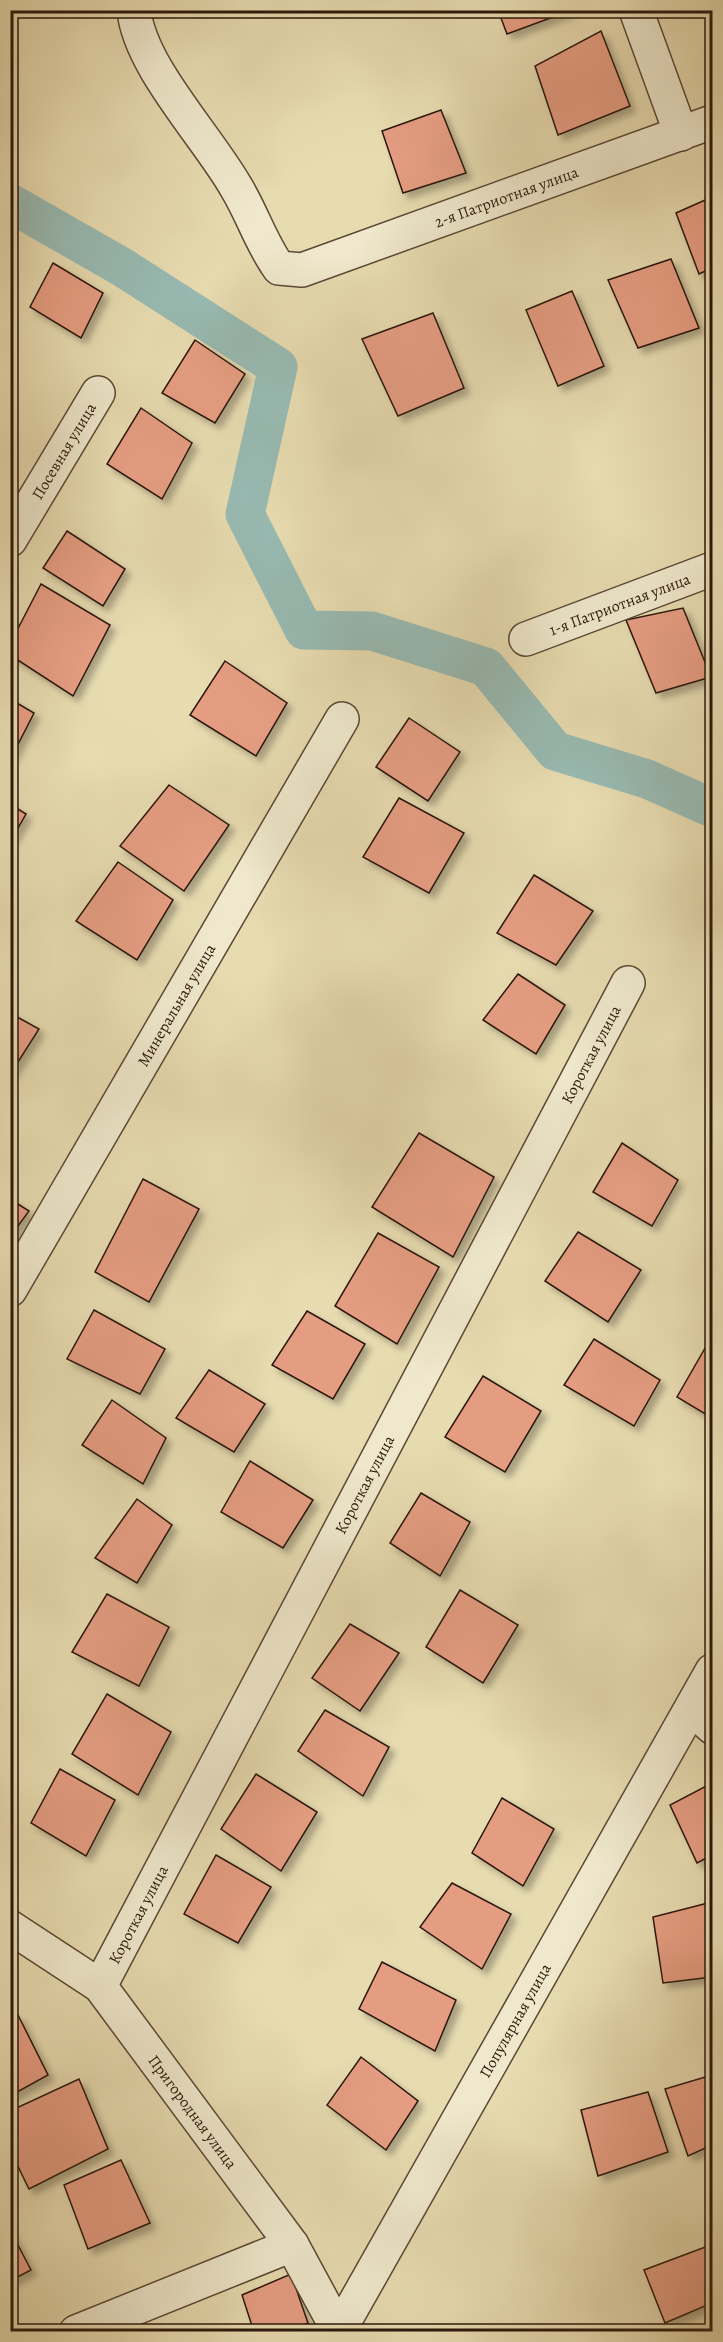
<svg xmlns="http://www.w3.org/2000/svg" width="723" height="2342" viewBox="0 0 723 2342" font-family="Alegreya,serif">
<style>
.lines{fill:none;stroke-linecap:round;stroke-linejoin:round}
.canal{stroke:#98bab2;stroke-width:39}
.building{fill:#e59d82;stroke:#2c170b;stroke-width:1.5;filter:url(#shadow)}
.street-casing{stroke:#5b4834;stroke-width:36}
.street{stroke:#efe8cc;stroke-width:33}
.labels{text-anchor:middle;stroke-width:4.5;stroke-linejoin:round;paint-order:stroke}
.street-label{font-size:16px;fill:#2c170b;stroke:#efe8cc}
</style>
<defs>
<filter id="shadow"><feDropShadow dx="5.5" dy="5.5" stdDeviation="3" flood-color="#0004"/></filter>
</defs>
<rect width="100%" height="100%" fill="#e7dbb0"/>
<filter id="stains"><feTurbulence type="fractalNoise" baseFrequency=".00333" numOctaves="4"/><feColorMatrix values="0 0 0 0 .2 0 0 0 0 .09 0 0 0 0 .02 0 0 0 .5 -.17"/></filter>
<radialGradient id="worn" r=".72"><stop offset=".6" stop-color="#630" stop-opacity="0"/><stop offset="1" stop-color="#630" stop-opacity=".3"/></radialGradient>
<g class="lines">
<!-- canal -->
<path class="canal" d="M10,203l112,64 156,100 -33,147 59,116 68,1 114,36 69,84 92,28 65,29"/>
</g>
<!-- building -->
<g class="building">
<path d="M498,10h74l-65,24z"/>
<path d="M601,31l29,75 -72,29 -23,-69z"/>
<path d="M441,110l25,63 -63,20 -21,-62z"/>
<path d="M712,197v71l-13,6 -23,-61z"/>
<path d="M671,259l28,69 -61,20 -30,-68z"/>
<path d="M53,263l50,30 -22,45 -51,-31z"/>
<path d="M572,291l32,75 -46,20 -32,-76z"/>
<path d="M433,313l31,75 -66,28 -36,-77z"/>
<path d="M195,340l50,34 -30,49 -53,-30z"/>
<path d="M141,408l51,35 -30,56 -55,-35z"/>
<path d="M67,531l58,38 -22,37 -60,-38z"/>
<path d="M41,584l69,41 -37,71 -63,-41v-11z"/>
<path d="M683,608l28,69 -55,16 -30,-73z"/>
<path d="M225,661l62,42 -31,53 -66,-41z"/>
<path d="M10,699l24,14 -24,47z"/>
<path d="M409,718l51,34 -32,49 -52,-34z"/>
<path d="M169,785l60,40 -45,66 -64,-45z"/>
<path d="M399,798l65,35 -35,60 -66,-36z"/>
<path d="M10,804l16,10 -16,28z"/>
<path d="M118,862l55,38 -36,60 -61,-39z"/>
<path d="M534,875l59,36 -37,54 -59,-32z"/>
<path d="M518,974l47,31 -29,49 -53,-34z"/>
<path d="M10,1013l29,16 -28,44h-1z"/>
<path d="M419,1133l75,44 -41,80 -81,-50z"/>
<path d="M622,1143l56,37 -26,46 -59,-34z"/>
<path d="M143,1179l56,30 -50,93 -54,-30z"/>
<path d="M10,1199l19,12 -19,26z"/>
<path d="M578,1232l63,38 -33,52 -63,-41z"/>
<path d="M378,1233l61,34 -42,77 -62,-38z"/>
<path d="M94,1310l71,39 -25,45 -73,-35z"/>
<path d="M307,1311l58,33 -32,55 -61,-34z"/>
<path d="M712,1336v82l-35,-21z"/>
<path d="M594,1339l66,41 -26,46 -70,-41z"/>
<path d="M209,1370l56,34 -31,48 -58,-34z"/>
<path d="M483,1376l58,35 -36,61 -60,-35z"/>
<path d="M112,1400l54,38 -23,46 -61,-39z"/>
<path d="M250,1461l63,39 -30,48 -62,-36z"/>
<path d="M421,1493l49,29 -30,54 -50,-33z"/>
<path d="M137,1499l35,26 -35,58 -42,-25z"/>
<path d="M460,1590l58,35 -35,58 -57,-36z"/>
<path d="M107,1594l62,33 -30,59 -67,-34z"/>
<path d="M350,1624l49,29 -39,58 -48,-33z"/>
<path d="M107,1694l64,38 -33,63 -66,-41z"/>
<path d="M325,1710l64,37 -26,49 -65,-45z"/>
<path d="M60,1769l55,31 -29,56 -55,-33z"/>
<path d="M256,1774l61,38 -36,59 -60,-42z"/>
<path d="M712,1783v72l-15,8 -27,-58z"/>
<path d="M502,1798l52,31 -31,57 -51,-33z"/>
<path d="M216,1855l55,32 -33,56 -54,-29z"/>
<path d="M452,1883l59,31 -29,55 -62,-42z"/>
<path d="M712,1902v75l-49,6 -10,-66z"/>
<path d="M382,1962l74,38 -21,51 -76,-42z"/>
<path d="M18,2015l30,60 -38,21v-77z"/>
<path d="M361,2057l57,44 -32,49 -59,-45z"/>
<path d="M712,2075v70l-24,11 -23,-67z"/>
<path d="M79,2079l29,70 -79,40 -19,-39v-39z"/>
<path d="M648,2092l20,60 -70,24 -17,-66z"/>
<path d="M121,2160l29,63 -62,26 -24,-64z"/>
<path d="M10,2230l21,40 -21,11z"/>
<path d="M708,2246l4,13v44l-47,20 -21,-53z"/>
<path d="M291,2274l17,49 -22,9h-32l-12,-37z"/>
<path d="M712,2325v7h-17z"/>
</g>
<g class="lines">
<!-- street casing -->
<g class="street-casing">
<g id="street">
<path id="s1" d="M134,10c5,56 73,126 102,177 16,26 25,56 43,81l23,2 410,-148"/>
<path d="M636,10l45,124"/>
<path id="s2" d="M10,540l88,-147"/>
<path id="s3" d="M526,639l186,-70"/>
<path id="s4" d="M10,1290l332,-571"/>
<path d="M692,1709l20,18"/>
<path id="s5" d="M10,1927l90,59 192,259 47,87"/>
<path id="s6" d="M100,1986l528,-1003"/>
<path id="s7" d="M339,2331l373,-660"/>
<path d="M76,2332l216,-87"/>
</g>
</g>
<!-- street -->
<use href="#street" class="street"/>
</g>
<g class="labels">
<!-- street labels -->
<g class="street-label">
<text dy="6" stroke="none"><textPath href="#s1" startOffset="538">2-я Патриотная улица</textPath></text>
<text dy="6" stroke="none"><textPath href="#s2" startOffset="104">Посевная улица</textPath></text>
<text dy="6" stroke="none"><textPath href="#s3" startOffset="100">1-я Патриотная улица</textPath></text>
<text dy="6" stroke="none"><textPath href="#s4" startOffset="330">Минеральная улица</textPath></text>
<text dy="6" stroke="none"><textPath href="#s6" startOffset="1053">Короткая улица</textPath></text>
<text dy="6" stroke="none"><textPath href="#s6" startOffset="567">Короткая улица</textPath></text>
<text dy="6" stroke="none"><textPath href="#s6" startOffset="81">Короткая улица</textPath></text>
<text dy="6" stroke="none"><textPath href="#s7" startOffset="357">Популярная улица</textPath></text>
<text dy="6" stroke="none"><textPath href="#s5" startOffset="264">Пригородная улица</textPath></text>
</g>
</g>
<!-- margin -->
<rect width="723" height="2342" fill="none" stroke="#e7dbb0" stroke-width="36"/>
<rect x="12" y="12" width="699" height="2318" fill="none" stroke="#2c170b" stroke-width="3"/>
<rect x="18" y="18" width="687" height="2306" fill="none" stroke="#2c170b" stroke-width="1.5"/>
<rect width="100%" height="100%" filter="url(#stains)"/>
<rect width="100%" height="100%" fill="url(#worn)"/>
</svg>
